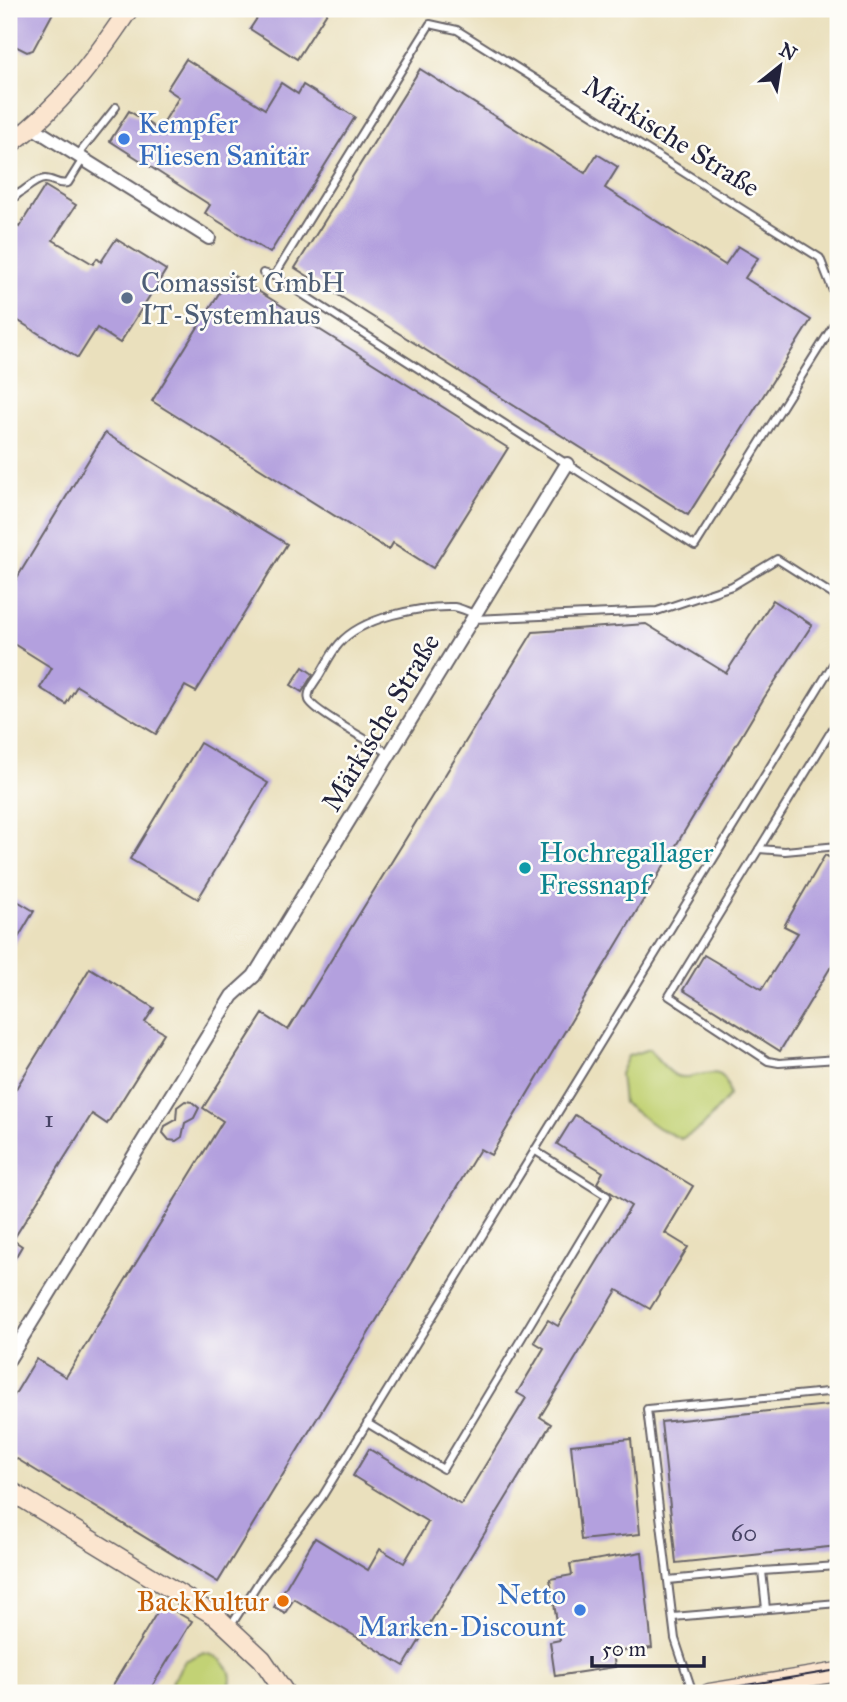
<svg xmlns="http://www.w3.org/2000/svg" width="847" height="1702" viewBox="0 0 847 1702" font-family="'IM FELL Great Primer',serif">
<style>
.green{fill:#c2d274;stroke:#727a58;stroke-width:2}
.building{fill:#b3a0de}
.lines{fill:none;stroke-linecap:round;stroke-linejoin:round}
.lane-casing{stroke:#686468;stroke-width:10}
.street-casing{stroke:#686468;stroke-width:16}
.secondary-casing{stroke:#686468;stroke-width:21}
.lane{stroke:#fff;stroke-width:6}
.street{stroke:#fff;stroke-width:12}
.secondary{stroke:#fbe5cf;stroke-width:18}
.tram{stroke:#22223b;stroke-width:2}
.shop-dot{fill:#3f7fe0;stroke:#fdfcf7;stroke-width:2.5}
.service-dot{fill:#5c6f8a;stroke:#fdfcf7;stroke-width:2.5}
.culture-dot{fill:#0f9aa8;stroke:#fdfcf7;stroke-width:2.5}
.food-dot{fill:#e8710a;stroke:#fdfcf7;stroke-width:2.5}
.labels{text-anchor:middle;stroke-width:5;stroke-linejoin:round;paint-order:stroke}
.number-label{font-size:24px;fill:#464264}
.shop-label{font-size:28px;fill:#366cbe;stroke:#fdfcf7;text-anchor:start}
.street-label{font-size:28px;fill:#22223b;stroke:#fdfcf7}
.service-label{font-size:28px;fill:#4e5e75;stroke:#fdfcf7;text-anchor:start}
.culture-label{font-size:28px;fill:#0d838f;stroke:#fdfcf7;text-anchor:start}
.food-label{font-size:28px;fill:#c56008;stroke:#fdfcf7;text-anchor:end}
</style>
<rect width="100%" height="100%" fill="#fdfcf7"/>
<filter id="ink" filterUnits="userSpaceOnUse"><feTurbulence type="fractalNoise" baseFrequency=".0143" numOctaves="2"/><feDisplacementMap in="SourceGraphic" scale="14" xChannelSelector="R" yChannelSelector="G"/><feConvolveMatrix kernelMatrix="1 2 1 2 8 2 1 2 1" color-interpolation-filters="sRGB"/></filter>
<filter id="wash" filterUnits="userSpaceOnUse"><feTurbulence type="fractalNoise" baseFrequency=".00686" numOctaves="4" result="noise"/><feDisplacementMap in="SourceGraphic" scale="28" xChannelSelector="R" yChannelSelector="G"/><feGaussianBlur stdDeviation="1.57" result="paint"/><feColorMatrix in="noise" values="0 0 0 0 0 0 0 0 0 0 0 0 0 0 0 0 0 1.4 0 .05"/><feComposite in="paint" operator="in"/></filter>
<g filter="url(#wash)">
<rect width="100%" height="100%" fill="#eae0bd"/>
<!-- green -->
<g class="green">
<path d="M649,1049c7,8 18,23 28,27 18,7 50,-21 52,20l-26,30 -22,13 -23,-11 -35,-25 -3,-29 8,-18z"/>
<path d="M202,1653c21,2 37,20 24,40h-61l20,-32z"/>
</g>
<g id="blocks">
<!-- building -->
<g class="building">
<path d="M15,9h40l-22,41 -6,2 -18,-9v-22z"/>
<path d="M263,9h66l-32,50 -47,-30z"/>
<path d="M186,59l79,50 16,-26 17,11 5,-9 52,32 -85,136 -65,-40 5,-8 -100,-64 19,-30 30,19 20,-33 -12,-8z"/>
<path d="M420,69l165,104 12,-19 21,13 -13,21 120,77 13,-19 20,12 -13,20 66,42 -123,195 -393,-247z"/>
<path d="M45,186l31,19 -23,35 40,24 4,-6 4,4 15,-23 50,31 -46,73 -23,-15 -19,30 -69,-43v-95l10,7z"/>
<path d="M231,274l277,174 -75,120 -40,-25 -4,7 -237,-149z"/>
<path d="M105,433l182,111 -91,148 -11,-6 -29,48 -79,-48 -11,18 -26,-16 12,-20 -43,-27v-50z"/>
<path d="M773,600l39,25 -48,73 -273,457 -11,-6 -262,433 -209,-128v-50l27,-45 30,18 157,-256 -20,-13 60,-94 25,16 245,-398 113,-8 80,49z"/>
<path d="M303,667l10,7 -11,18 -11,-7z"/>
<path d="M200,743l68,40 -70,116 -68,-40z"/>
<path d="M825,855l13,7v93l-58,96 -97,-61 21,-35 58,34 36,-56 -14,-7z"/>
<path d="M9,896l25,15 -25,42z"/>
<path d="M90,968l64,40 -9,14 19,11 -57,91 -15,-10 -79,126 9,6 -13,22v-168z"/>
<path d="M185,1101l7,1 7,6 -5,10 -9,5 -3,14 -6,4 -7,-1 -6,-7 2,-7 11,-6 1,-13z"/>
<path d="M575,1115l118,71 -28,47 23,14 -38,62 -33,-19 -77,127 11,7 -147,242 -110,-67 -9,14 -11,-6 41,-69 53,32 12,-21 24,14 24,-41 -75,-46 16,-27 92,56 65,-107 -9,-5 27,-45 -10,-6 14,-22 10,6 73,-120 -34,-23 6,-11 -46,-28z"/>
<path d="M838,1404v142l-162,17 -15,-141z"/>
<path d="M631,1439l9,95 -59,6 -10,-95z"/>
<path d="M642,1552l10,96 -39,4 2,15 -60,9 -5,-34 10,-2 -10,-61 22,-4 -2,-11z"/>
<path d="M162,1604l30,17 -44,72h-40z"/>
</g>
</g>
</g>
<g filter="url(#ink)">
<use href="#blocks" fill-opacity="0" stroke="#686468" stroke-width="2"/>
<g class="lines">
<!-- lane casing -->
<g class="lane-casing">
<g id="lane">
<path d="M77,156l39,-49"/>
<path d="M9,187l9,7c7,-4 18,-15 27,-15 9,0 13,7 23,4l15,-24"/>
<path d="M9,203l9,-9"/>
<path d="M263,273l11,3 421,270 143,-228"/>
<path d="M274,276l156,-252 27,6 363,228 18,46"/>
<path d="M474,619l183,-8 75,-25 45,-27 61,39"/>
<path d="M838,720l-169,276 99,65 11,2 59,-4"/>
<path d="M390,754c-15,-10 -76,-42 -81,-54 -3,-8 6,-18 10,-24 6,-10 12,-23 20,-32 23,-27 81,-38 115,-37 7,1 14,5 21,7"/>
<path d="M759,849l26,2 53,-5"/>
<path d="M367,1423l76,46 164,-273 -73,-46"/>
<path d="M762,1571l76,-5"/>
<path d="M668,1580l94,-9 4,38"/>
<path d="M673,1617l165,-14"/>
<path d="M230,1627l30,-47 62,-83 516,-841"/>
<path d="M693,1693l-18,-54 -28,-230 191,-18"/>
</g>
</g>
<!-- street casing -->
<g class="street-casing">
<g id="street">
<path d="M9,120l12,16"/>
<path d="M32,127l177,111"/>
<path d="M9,1359l223,-363 22,-20 313,-512"/>
</g>
</g>
<!-- secondary casing -->
<g class="secondary-casing">
<g id="secondary">
<path d="M9,145c50,-37 86,-85 120,-136"/>
<path d="M9,1490l208,127 45,42 23,34"/>
<path d="M709,1693l129,-21"/>
</g>
</g>
<!-- lane -->
<use href="#lane" class="lane"/>
<!-- street -->
<use href="#street" class="street"/>
<!-- secondary -->
<use href="#secondary" class="secondary"/>
<!-- tram -->
<path class="tram" d="M697,1693l141,-23"/>
</g>
</g>
<!-- markers -->
<g class="shop-dot">
<circle cx="124" cy="139" r="7"/>
<circle cx="580" cy="1610" r="7"/>
</g>
<circle class="service-dot" cx="127" cy="298" r="7"/>
<circle class="culture-dot" cx="525" cy="868" r="7"/>
<circle class="food-dot" cx="283" cy="1601" r="7"/>
<g class="labels">
<!-- number labels -->
<g class="number-label">
<text x="49" y="1127">1</text>
<text x="744" y="1541">60</text>
</g>
<!-- shop labels -->
<g class="shop-label">
<text x="138" y="133">Kempfer<tspan x="138" dy="32">Fliesen Sanitär</tspan></text>
<text x="566" y="1604" text-anchor="end">Netto<tspan x="566" dy="32">Marken-Discount</tspan></text>
</g>
<!-- street labels -->
<g class="street-label">
<text transform="translate(672 136) rotate(32)" y="10">Märkische Straße</text>
<text transform="translate(380 722) rotate(-59)" y="10">Märkische Straße</text>
</g>
<!-- service labels -->
<g class="service-label">
<text x="141" y="292">Comassist GmbH<tspan x="141" dy="32">IT-Systemhaus</tspan></text>
</g>
<!-- culture labels -->
<g class="culture-label">
<text x="539" y="862">Hochregallager<tspan x="539" dy="32">Fressnapf</tspan></text>
</g>
<!-- food labels -->
<g class="food-label">
<text x="269" y="1611">BackKultur</text>
</g>
</g>
<!-- margin -->
<rect width="847" height="1702" fill="none" stroke="#fdfcf7" stroke-width="35"/>
<!-- north arrow -->
<g transform="translate(780 66) rotate(30)" stroke="#fdfcf7" stroke-width="5" paint-order="stroke">
<path d="M0-5L12 26L0 18L-12 26Z" fill="#22223b"/>
<text y="-10" font-size="19" font-weight="bold" text-anchor="middle" fill="#22223b">N</text>
</g>
<!-- scale -->
<path d="M592 1656v10h112v-10" fill="none" stroke="#22223b" stroke-width="3.5"/>
<text x="602" y="1656" font-size="21" fill="#22223b" stroke="#fdfcf7" stroke-width="5" paint-order="stroke">50 m</text>
</svg>
